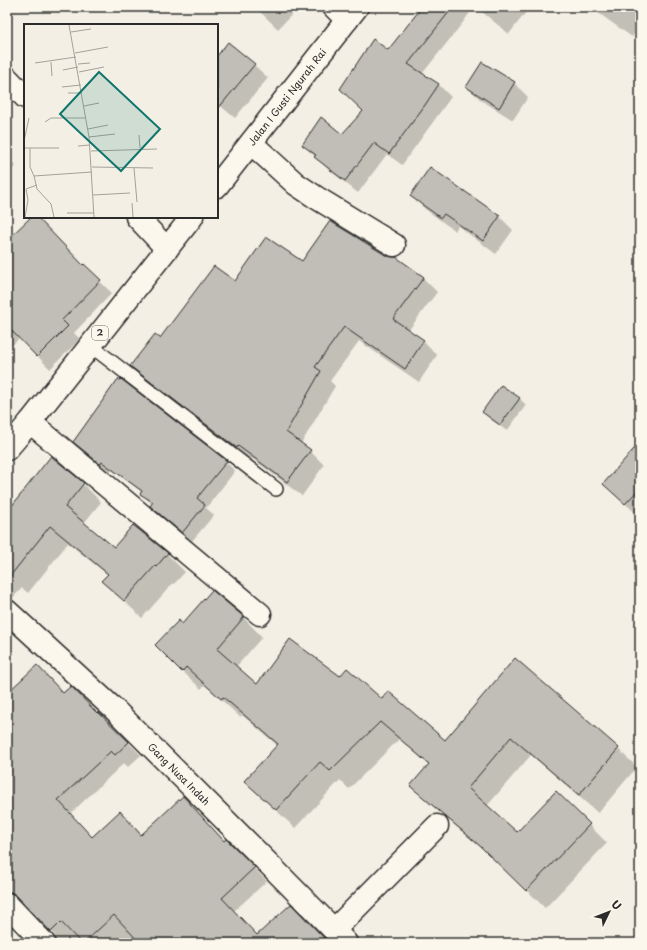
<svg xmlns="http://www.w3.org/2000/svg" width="647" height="950" viewBox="0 0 647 950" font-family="'Playpen Sans',sans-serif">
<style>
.shadow{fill:#0003}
.building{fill:#c0beb6;stroke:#2b2b2b}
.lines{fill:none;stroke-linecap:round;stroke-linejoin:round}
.service-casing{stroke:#2b2b2b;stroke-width:16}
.minor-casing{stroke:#2b2b2b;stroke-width:25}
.trunk-casing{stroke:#2b2b2b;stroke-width:25}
.service{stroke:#fbf7ec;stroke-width:13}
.minor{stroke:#fbf7ec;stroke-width:22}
.trunk{stroke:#fbf7ec;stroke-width:22}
.labels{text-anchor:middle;stroke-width:3;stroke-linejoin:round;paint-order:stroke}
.shield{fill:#fbf7ec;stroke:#696865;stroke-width:1}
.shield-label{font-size:9px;font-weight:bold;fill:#2b2b2b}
.street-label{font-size:10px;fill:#2b2b2b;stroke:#fbf7ec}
.inset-road{fill:none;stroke:#a3a19a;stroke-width:1}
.view{fill:#0f766e;fill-opacity:0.15;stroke:#0f766e;stroke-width:2}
.inset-edge{fill:none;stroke:#2b2b2b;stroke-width:2}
</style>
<rect width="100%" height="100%" fill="#f3efe4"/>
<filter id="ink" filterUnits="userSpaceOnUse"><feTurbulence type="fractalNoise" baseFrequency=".025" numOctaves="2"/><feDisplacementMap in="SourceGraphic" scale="8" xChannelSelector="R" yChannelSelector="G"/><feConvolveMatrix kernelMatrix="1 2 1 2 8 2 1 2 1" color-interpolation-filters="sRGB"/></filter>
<g filter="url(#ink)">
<!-- shadow -->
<g class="shadow">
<path d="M255,7h44l-21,22z"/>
<path d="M423,7h51l-13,18 -39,49 17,11 12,12 -49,68 -15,-11 -29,39 -30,-24 -25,-24 39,-10 22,-24 25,-60z"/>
<path d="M476,7h54l-21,27z"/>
<path d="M590,7h49l1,18 -8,12z"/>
<path d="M217,57l37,8 14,13 -33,40 -18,-15z"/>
<path d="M514,83l14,14 -15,23 -32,-20 -14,-13z"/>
<path d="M7,157l9,9 -9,8z"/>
<path d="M431,168l69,49 13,13 -17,24 -38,-28 -3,5 -30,-22 -14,-13z"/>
<path d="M32,217h4l47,49 29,27 -38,40 6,6 -30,30 -30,-31 -13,12v-109z"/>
<path d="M302,263l121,15 14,14 -29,39 15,10 14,14 -18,27 -60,-41 -29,40 5,5 -34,58 9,7 14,14 -22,31 -49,-37 -2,3 -105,-82 -14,-14 29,-26 74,-57z"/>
<path d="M519,398l7,7 -19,26 -17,-12 -7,-7z"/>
<path d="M75,442l151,20 9,9 -29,37 8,7 -22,26 -32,-26 -9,-9 1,-2 -11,-10 1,-2 -30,-22 -2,3 -26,-22z"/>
<path d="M640,444v72h-1l-21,-19z"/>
<path d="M51,457l32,27 18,18 -17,21 30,25 19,-22 34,28 18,18 -11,12 -1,-1 -31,35 -39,-37 5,-6 -40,-32 -40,50 -6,-5 -15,16v-91z"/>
<path d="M212,591l32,27 18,19 -26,30 21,18 83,-8 42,23 63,41 70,-81 103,89 19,18 -39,46 -67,-58 -44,51 30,27 72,-8 18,18 -62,65 -45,-44 -70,-60 -19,-18 18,-21 -30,-26 -50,50 -9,-9 -45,48 -31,-29 -19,-18 33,-35 -36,-31 -2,2 -35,-32 -4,4 -26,-25 8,-39z"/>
<path d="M7,694h57l33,20 1,-1 43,42 -13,12 -4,-4 -54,51 23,24 39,-13 10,10 82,7 2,-2 41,41 -33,30 23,25 71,7h-271v-3l-3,-6 -26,-27 -4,-3h-6l-11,-3z"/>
</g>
<!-- building -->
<g class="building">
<path d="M422,7h31l-45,57 31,20 -14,21 -36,49 -15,-11 -29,38 -31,-24 2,-2 -14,-10 19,-28 21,17 21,-23 -23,-22 33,-50 15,11z"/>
<path d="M228,42l27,22 -38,46v-54z"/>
<path d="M482,62l33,20 -16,26 -33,-21z"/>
<path d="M430,167l70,49 -17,25 -39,-27 -3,4 -31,-22z"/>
<path d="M31,217h6l46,48 1,-1 17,16 -39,40 6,6 -31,31 -30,-31v-86z"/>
<path d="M330,221l57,35 6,1h3l28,20 -31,42 31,21 -19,29 -61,-42 -29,40 6,4 -35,61 25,18 -24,32 -49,-36 -1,2 -107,-82 25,-32 5,4 54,-72 21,15 31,-44 36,24z"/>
<path d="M118,379l2,1 1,-1 106,82 -30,37 8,7 -23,28 -32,-27 3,-4 -13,-8 2,-3 -40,-29 -1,2h-1l-27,-22z"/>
<path d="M501,385l19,13 -20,27 -18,-13z"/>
<path d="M640,442v46l-15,16 -22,-20z"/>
<path d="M51,456l33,27 -19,24 49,40 19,-22 35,28 -12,14 -1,-1 -31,35 -23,-20 7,-7 -58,-48 -43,54v-68z"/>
<path d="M212,590l32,27 -27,32 40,35 33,-45 50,37 7,-8 35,31 6,-8 57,49 70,-82 104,90 -40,47 -68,-58 -43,51 49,44 39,-41 34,33 -64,67 -46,-45 -70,-60 19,-22 -49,-42 -50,49 -10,-9 -44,48 -32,-29 34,-37 -55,-47 -2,2 -35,-32 -4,5 -27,-27 24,-25 3,4z"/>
<path d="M37,665l26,28 8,-7 26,27 1,-1 31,30 -14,13 -4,-4 -53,49 34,37 28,-26 21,24 42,-39 41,45 2,-2 29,28 -33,31 35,37 34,-31 38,39h-189l-26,-28 -30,28h-3l-20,-21 -10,10 -35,-37 -5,-3h-4v-199z"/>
</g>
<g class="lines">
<!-- service casing -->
<g class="service-casing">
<path id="service" d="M90,345l186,144"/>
</g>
<!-- minor casing -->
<g class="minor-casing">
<g id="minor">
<path d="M334,7l13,13"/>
<path d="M7,78l18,19"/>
<path d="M251,143l45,41 21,14 77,47"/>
<path d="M137,217l30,32"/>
<path d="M30,422l230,192"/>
<path d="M7,611l108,99 145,145 74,75 12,13"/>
<path d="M7,904l37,39"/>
<path d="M334,930l103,-104"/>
</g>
</g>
<!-- trunk casing -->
<g class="trunk-casing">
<g id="trunk">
<path d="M217,186l140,-179"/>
<path d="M7,449l23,-27 162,-205"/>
</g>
</g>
<!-- service -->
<use href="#service" class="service"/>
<!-- minor -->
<use href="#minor" class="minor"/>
<!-- trunk -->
<use href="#trunk" class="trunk"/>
</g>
</g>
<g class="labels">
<!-- shield labels -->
<rect class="shield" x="92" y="326" width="16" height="14" rx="3"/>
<g class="shield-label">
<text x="100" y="336">2</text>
</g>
<!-- street labels -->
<g class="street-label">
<text transform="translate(287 97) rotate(-52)" y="4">Jalan I Gusti Ngurah Rai</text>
<text transform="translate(179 774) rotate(45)" y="4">Gang Nusa Indah</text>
</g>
</g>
<!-- overview -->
<g transform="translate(24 24)">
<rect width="194" height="194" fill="#f3efe4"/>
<path class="inset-road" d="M45,1l20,112 5,80M47,8l20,-3M51,29l33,-6M27,38l1,14M11,39l41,-6M54,40l12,-1M39,46l15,-3M55,48l25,-5M38,63l19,-2M44,69h14M60,82l15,-3M21,98l6,-4h35M64,105l20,-4M115,111l1,13M65,113l26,-3M0,117l5,-23M54,122l12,-1M0,124h6v19l4,9M6,124h29M67,127l66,-2M68,143l61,1M110,144l3,34M69,171l37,-2M108,179l1,14M43,189h27M1,193l3,-17 -2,-11 11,-4M30,193l-3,-13 -14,-15 -3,-13 58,-4"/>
<path class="view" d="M75,48l61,57 -39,42 -61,-57z"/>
<rect width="194" height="194" class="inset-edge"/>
</g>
<!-- margin -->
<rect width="647" height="950" fill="none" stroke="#fbf7ec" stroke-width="24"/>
<rect x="12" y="12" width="623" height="926" fill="none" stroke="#2b2b2b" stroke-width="1.5" filter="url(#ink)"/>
<!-- north arrow -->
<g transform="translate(609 912) rotate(47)" stroke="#fbf7ec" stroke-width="3" paint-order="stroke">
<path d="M0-3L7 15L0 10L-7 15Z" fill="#2b2b2b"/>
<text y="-6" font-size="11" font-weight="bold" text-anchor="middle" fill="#2b2b2b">U</text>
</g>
</svg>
